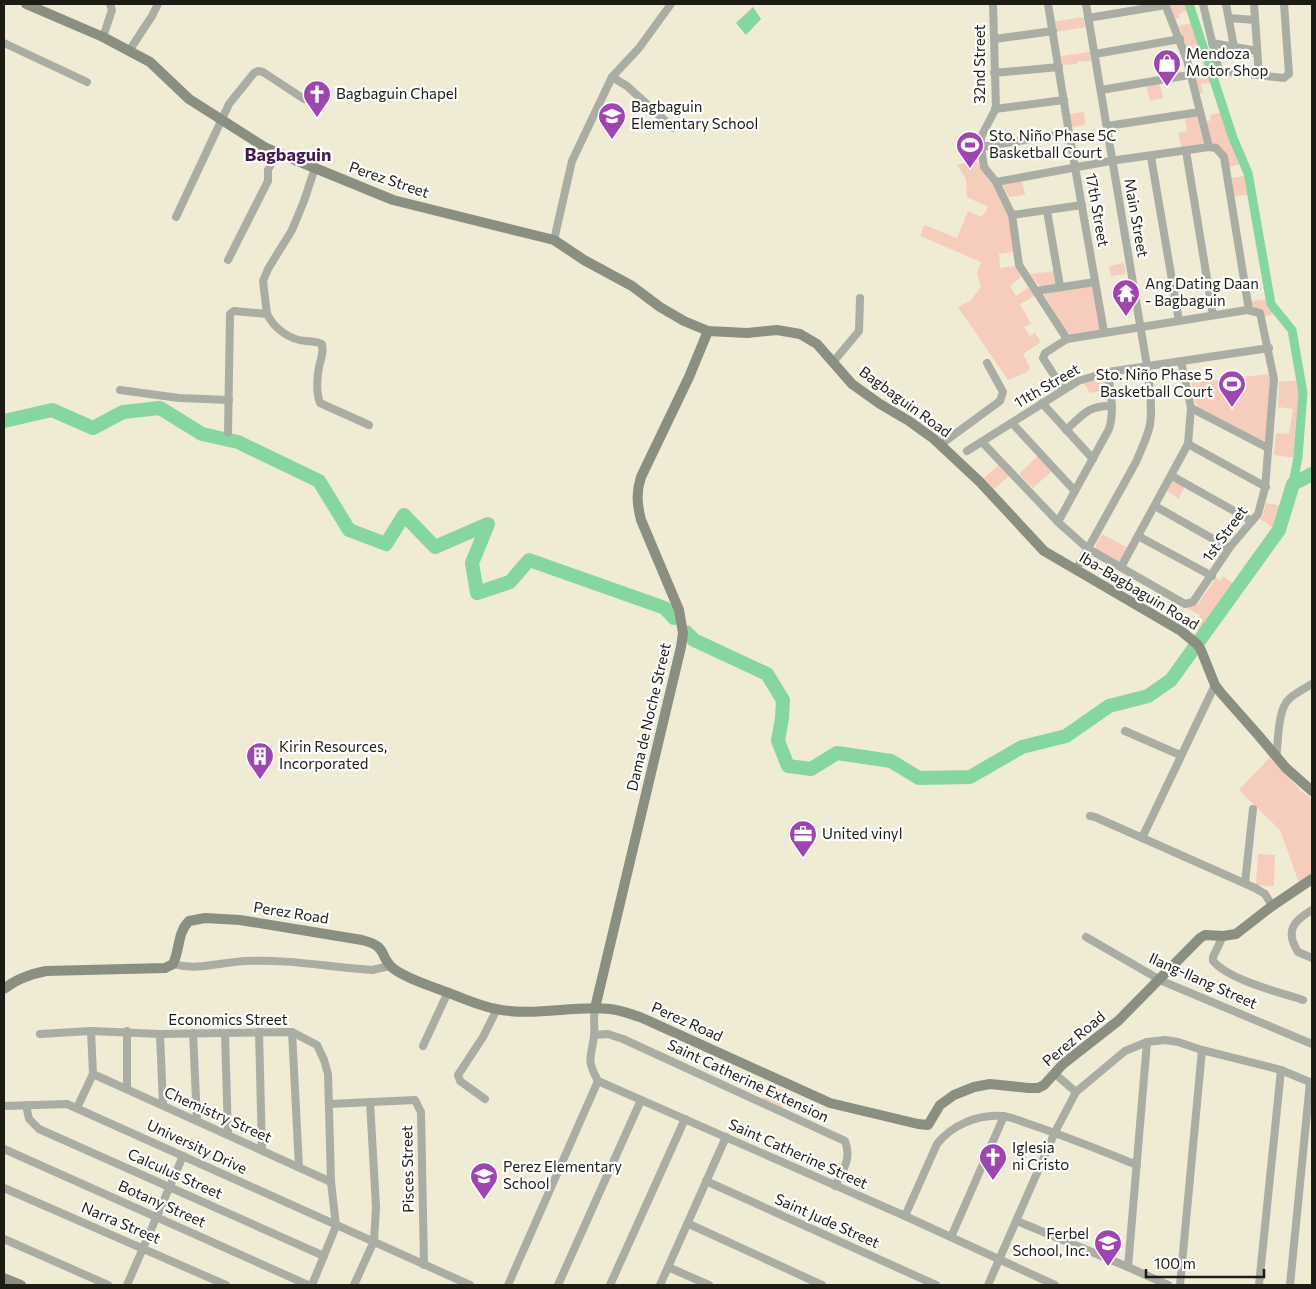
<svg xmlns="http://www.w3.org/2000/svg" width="1316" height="1289" viewBox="0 0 1316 1289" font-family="Commissioner,sans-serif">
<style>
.green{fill:#f6cdbc}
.water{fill:#86d79f}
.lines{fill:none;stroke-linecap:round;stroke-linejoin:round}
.canal{stroke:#86d79f;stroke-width:9}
.river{stroke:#86d79f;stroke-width:14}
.street{stroke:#a9ada4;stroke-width:8}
.secondary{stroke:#8a8f82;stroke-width:10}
.labels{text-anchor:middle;stroke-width:4.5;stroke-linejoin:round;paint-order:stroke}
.poi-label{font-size:15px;fill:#1d1c14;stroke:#fff;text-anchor:start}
.street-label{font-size:15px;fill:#1d1c14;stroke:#fff}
.quarter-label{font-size:18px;font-weight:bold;fill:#451a4d;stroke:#fff}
</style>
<rect width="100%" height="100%" fill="#efebd5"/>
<!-- green -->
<g class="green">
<path d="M1168,4h20l2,5 -11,5 1,4 -5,1z"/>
<path d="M1083,17l3,10 -31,5 -2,-10z"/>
<path d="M1192,23l9,22 -14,4 -8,-23z"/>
<path d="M1090,52l1,9 -14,1v2l-14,1 -2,-9z"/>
<path d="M1208,69l3,14 -10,1 2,9h-4l-8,-21z"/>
<path d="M1160,83l3,15 -13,3 -4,-16z"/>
<path d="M1084,112l1,13 -13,2 -2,-13z"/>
<path d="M1223,112l18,52 -12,3 -18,-22 -6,-23 6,-2 -1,-5z"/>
<path d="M1196,114l8,31 -22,4 -4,-16 9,-2 -2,-14z"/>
<path d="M977,160c4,11 10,17 16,26 14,22 22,41 20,66l-14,2 1,14 15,-2 8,9 -13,11 6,10 13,-9 7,8 -16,9 11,20 -7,3 6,9 5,-3 6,9 -18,12 7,14 -3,4 -19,8 -50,-73 13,-7 10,-13 -4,-13 4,-12 -61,-26 4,-11 33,13 11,-27 14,6 6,-10 -21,-10 -1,-18 -9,-14z"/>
<path d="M1244,176l3,19 -13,1 -3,-18z"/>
<path d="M1022,181l3,14 -16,2 -7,-13z"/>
<path d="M1124,263l2,11 -15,2 -2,-10z"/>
<path d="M1055,271l2,13c-17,3 -17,5 -27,-10z"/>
<path d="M1090,286l4,2 7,41 -30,5 -4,-2 -23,-38z"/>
<path d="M1269,299l2,5 7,9 -15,4 -12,-9v-7z"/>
<path d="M1269,374c6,19 -2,45 -4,65l-2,2 -66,-34 -3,-8 -2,-16z"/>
<path d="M1105,375l2,15 -17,3 -7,-11z"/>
<path d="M1299,380l3,13 -5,65 -23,-3 2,-22 13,1 4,-25 -15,-2 1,-25z"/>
<path d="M1039,455l14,15 -20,18 -14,-14z"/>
<path d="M999,465l10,11 -15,13 -10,-11z"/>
<path d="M1173,479l12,7 -6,13 -12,-8z"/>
<path d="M1266,503l16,3 -1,12 -6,11 -15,-10 3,-4z"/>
<path d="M1102,534l26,14 -9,14 -23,-13v-5z"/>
<path d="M1223,576l14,10 -37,51 -3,-4 4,-8 -6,-3 5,-7 -15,-8 13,-3 18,-26 4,3z"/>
<path d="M1270,757l31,34 11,8v77l-13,7 -19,-53 -41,-40z"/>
<path d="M1258,854l17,1 -1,31 -18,-1z"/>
<path d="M769,1085l20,9 -7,15 -20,-9z"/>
</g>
<!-- water -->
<path class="water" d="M753,7l8,12 -15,16 -10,-12z"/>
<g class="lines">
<!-- canal -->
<path class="canal" d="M1189,4l44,134 15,35 23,131 21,26 11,63 -5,64 -5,27"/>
<!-- river -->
<g class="river">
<path d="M4,421l48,-11 41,18 30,-16 37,-4 42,26 36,8 81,39 30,49 37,14 18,-29 31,32 53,-23 -16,39 5,30 33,-11 19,-22 136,48 9,10"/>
<path d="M686,632l8,8 73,34 16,26 -1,18 -4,23 10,25 23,3 26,-16 54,8 28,17 51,-1 52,-30 44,-11 43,-30 39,-10 23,-16 108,-150 14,-46 19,-10"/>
</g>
<!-- street -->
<g class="street">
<path d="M993,4l3,104 -15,29v10l3,20 12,15 16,33 7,50 48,74"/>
<path d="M1048,4l21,129 35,199"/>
<path d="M1165,4l22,56 22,87"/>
<path d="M1203,4l15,63 4,4 62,7 5,-4 -5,-70"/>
<path d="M1226,4l8,43"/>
<path d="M1254,4l5,71"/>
<path d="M1088,18l78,-13"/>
<path d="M1229,18l26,2"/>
<path d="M103,37l9,-27 -2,-6"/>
<path d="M995,39l58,-8"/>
<path d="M4,43l83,39"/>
<path d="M1212,43l45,8"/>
<path d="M129,51l23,-35 6,-12"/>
<path d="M1095,54l85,-15"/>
<path d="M994,73l65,-6"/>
<path d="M612,77l15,9 46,42"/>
<path d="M1101,90l88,-15"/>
<path d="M995,109l69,-9"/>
<path d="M1107,126l93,-14"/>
<path d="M981,147l88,-14"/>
<path d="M1186,151l27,164"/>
<path d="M1151,157l28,164"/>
<path d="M996,182l114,-21 99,-14 7,1 8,9 25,153"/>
<path d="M1047,211l13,75"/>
<path d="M1012,215l70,-10"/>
<path d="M176,217l53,-113 25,-31 4,-2 5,1 41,27"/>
<path d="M554,240l18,-79 40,-84 27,-29 32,-44"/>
<path d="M228,260l40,-79v-11l9,-18"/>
<path d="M1036,291l59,-9"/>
<path d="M267,314c7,14 22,26 39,27 7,1 10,0 16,3 2,11 -1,13 -3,23 -2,10 -3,26 1,36l49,22"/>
<path d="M834,361l25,-30 1,-33"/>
<path d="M120,390l59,8 50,2"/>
<path d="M1042,403l51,56"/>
<path d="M1191,408l77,40"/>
<path d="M1012,423l62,67"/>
<path d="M1066,430c17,-15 22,-25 46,-24"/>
<path d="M228,433l2,-119 4,-3 33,3 -4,-33 5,-12 24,-39 12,-29 11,-33"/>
<path d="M982,442l77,81 28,25 98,56 8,-2 37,-55 28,-33 7,-26 9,-109 -14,-66 -13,-3 -180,29 -22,14 -2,5 20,31"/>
<path d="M1188,444l78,43"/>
<path d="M940,445l60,-44 3,-9 -16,-29"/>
<path d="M967,451l111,-70 30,-9 161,-24"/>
<path d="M1172,476l80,45"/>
<path d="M1155,506l74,42"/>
<path d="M1058,522l51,-93c6,-18 1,-38 -1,-57"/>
<path d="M1138,536l74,40"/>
<path d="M1121,567l67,-123 3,-36 -10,-47"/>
<path d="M1076,570l60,-108c5,-12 11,-24 14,-37 3,-19 -1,-40 -3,-59l-61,-362"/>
<path d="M1125,731l55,24"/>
<path d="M1276,757c3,-17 1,-46 13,-58 6,-6 16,-11 23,-15"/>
<path d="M1090,816l5,1 160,71 10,6 7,12"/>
<path d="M1142,838l73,-153"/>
<path d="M1245,883l8,-74"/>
<path d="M1312,910c-19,11 -27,21 -14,42l14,6"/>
<path d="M1223,936l-10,21v4c16,19 66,31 90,39"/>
<path d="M1086,937l76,44 150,63"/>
<path d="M173,964c25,7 48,-2 73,-3 38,-2 77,5 115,8l11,1 18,-4"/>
<path d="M595,1008c-2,10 0,19 -1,28 -3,23 -8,23 4,45l307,135 150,69"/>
<path d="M127,1031v58"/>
<path d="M259,1032l3,118"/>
<path d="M292,1032l7,135"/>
<path d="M193,1033l4,88"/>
<path d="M40,1034l51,-3 69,3 132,-2 25,13 7,15 4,14 3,108 5,44 -24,59"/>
<path d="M160,1034l3,71"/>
<path d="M225,1034l3,101"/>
<path d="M594,1035l14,-1 15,5 222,102c7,18 -2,29 -10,45"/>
<path d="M423,1046l25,-54"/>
<path d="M1054,1073l22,19"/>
<path d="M93,1074l238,108"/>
<path d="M485,1099l-25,-18 -2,-6 25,-38 14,-28"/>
<path d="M329,1104l86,-4 6,12 3,153"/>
<path d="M26,1105l3,14 10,10 285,127"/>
<path d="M4,1106l63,-2 403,181"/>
<path d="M77,1108l16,-34 -2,-43"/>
<path d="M4,1149l304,136"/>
<path d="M706,1181l230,104"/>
<path d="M4,1188l222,97"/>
<path d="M905,1216l32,-72c15,-19 41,-30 65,-28 10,1 21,6 30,9 36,12 70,26 105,40"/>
<path d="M1017,1221l111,46 40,18"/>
<path d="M689,1224l133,61"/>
<path d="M951,1237l53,-121"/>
<path d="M4,1239l104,46"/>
<path d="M668,1267l41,18"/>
<path d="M1128,1267l19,-225"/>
<path d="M127,1285l56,-129"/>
<path d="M354,1285l20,-44 2,-34 -6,-105"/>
<path d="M508,1285l90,-204"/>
<path d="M558,1285l83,-185"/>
<path d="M610,1285l75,-166"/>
<path d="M660,1285l66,-148"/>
<path d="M988,1285l67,-153 21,-40 49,-41 22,-9 18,-2 13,2 24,8 79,20 31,13"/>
<path d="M1180,1285l22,-235"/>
<path d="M1259,1285l22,-215"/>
<path d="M1290,1285l20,-203"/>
</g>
<!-- secondary -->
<g class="secondary">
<path d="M26,4l77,33 47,25 39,37 77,49 127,52 161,40 30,20 48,26 28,21 24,14 24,10 39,2 30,-3 23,4 17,10 35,40 28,20 29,17 25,18 46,43 64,69 137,80 16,13 4,6 14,35 6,8 38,43 27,32 26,23"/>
<path d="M4,989c12,-10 27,-15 42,-18l119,-3 8,-4c7,-14 4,-31 16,-43l16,-3 35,2 122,20c28,7 16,17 32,29 15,11 35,16 52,23 17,6 33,14 50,17 38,8 77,-4 114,0 10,1 20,5 30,8l190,86 88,21 10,1 12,-20 14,-10 20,-8 16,-3 39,4h9l6,-3 19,-21 55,-43 82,-83 5,-3 18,1 13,-2 36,-28 40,-27"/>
<path d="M595,1008l86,-361 2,-14 -4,-23 -38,-90c-4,-16 -5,-28 0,-43l48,-100 19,-46"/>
<path d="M4,1278l17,7"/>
</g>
</g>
<!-- icons -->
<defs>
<g id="shop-pin" transform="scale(1.4375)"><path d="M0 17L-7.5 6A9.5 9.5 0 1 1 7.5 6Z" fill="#9f45b0" stroke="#fff"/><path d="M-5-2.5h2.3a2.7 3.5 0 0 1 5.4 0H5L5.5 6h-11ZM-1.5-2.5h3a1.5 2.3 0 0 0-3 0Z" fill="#fff"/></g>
<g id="church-pin" transform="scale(1.4375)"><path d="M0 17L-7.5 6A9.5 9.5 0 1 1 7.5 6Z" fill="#9f45b0" stroke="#fff"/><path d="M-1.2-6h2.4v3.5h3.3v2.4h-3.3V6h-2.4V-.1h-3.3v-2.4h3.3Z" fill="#fff"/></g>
<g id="school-pin" transform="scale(1.4375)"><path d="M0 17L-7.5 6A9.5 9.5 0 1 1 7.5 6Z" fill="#9f45b0" stroke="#fff"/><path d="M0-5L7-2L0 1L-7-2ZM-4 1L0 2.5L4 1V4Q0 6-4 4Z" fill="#fff"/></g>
<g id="stadium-pin" transform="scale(1.4375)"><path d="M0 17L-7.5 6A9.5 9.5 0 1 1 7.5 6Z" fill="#9f45b0" stroke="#fff"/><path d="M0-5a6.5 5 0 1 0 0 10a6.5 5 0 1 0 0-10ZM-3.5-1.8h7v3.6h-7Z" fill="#fff"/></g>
<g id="temple-pin" transform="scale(1.4375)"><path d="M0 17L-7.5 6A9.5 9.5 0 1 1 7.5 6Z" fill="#9f45b0" stroke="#fff"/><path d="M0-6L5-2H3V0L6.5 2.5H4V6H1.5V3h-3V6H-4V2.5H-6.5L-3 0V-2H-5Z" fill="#fff"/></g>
<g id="building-pin" transform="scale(1.4375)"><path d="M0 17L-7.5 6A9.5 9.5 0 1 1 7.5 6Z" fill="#9f45b0" stroke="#fff"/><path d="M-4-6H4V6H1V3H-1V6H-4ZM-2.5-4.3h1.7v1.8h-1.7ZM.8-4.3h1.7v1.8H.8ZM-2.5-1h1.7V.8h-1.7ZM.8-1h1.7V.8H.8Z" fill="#fff"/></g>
<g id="office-pin" transform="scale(1.4375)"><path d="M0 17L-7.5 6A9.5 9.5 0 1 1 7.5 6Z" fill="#9f45b0" stroke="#fff"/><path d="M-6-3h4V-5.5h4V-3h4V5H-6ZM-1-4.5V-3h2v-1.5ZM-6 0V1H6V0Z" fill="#fff"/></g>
</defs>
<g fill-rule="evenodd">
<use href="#shop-pin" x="1167" y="63"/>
<use href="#church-pin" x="317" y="94"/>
<use href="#school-pin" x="612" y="116"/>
<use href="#stadium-pin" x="970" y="145"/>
<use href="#temple-pin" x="1126" y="293"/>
<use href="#stadium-pin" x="1232" y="384"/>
<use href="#building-pin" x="260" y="756"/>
<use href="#office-pin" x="803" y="834"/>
<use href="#church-pin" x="993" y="1157"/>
<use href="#school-pin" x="484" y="1176"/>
<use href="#school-pin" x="1108" y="1243"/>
</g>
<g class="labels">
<!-- poi labels -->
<g class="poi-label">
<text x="1186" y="59">Mendoza<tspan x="1186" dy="17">Motor Shop</tspan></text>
<text x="336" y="99">Bagbaguin Chapel</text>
<text x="631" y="112">Bagbaguin<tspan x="631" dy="17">Elementary School</tspan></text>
<text x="989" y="141">Sto. Niño Phase 5C<tspan x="989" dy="17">Basketball Court</tspan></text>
<text x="1145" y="289">Ang Dating Daan<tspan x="1145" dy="17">- Bagbaguin</tspan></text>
<text x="1213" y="380" text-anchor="end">Sto. Niño Phase 5<tspan x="1213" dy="17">Basketball Court</tspan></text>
<text x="279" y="752">Kirin Resources,<tspan x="279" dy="17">Incorporated</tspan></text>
<text x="822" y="839">United vinyl</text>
<text x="1012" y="1153">Iglesia<tspan x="1012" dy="17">ni Cristo</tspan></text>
<text x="503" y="1172">Perez Elementary<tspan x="503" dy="17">School</tspan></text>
<text x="1089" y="1239" text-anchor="end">Ferbel<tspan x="1089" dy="17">School, Inc.</tspan></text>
</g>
<!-- street labels -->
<g class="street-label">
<text transform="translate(980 64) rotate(-90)" y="5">32nd Street</text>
<text transform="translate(389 180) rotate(19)" y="5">Perez Street</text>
<text transform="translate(1097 210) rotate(80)" y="5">17th Street</text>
<text transform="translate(1136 218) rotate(80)" y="5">Main Street</text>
<text transform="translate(1047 386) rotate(-30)" y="5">11th Street</text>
<text transform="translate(905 402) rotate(36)" y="5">Bagbaguin Road</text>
<text transform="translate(1225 534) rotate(-54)" y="5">1st Street</text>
<text transform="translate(1139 591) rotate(31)" y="5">Iba-Bagbaguin Road</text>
<text transform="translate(649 717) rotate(-77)" y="5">Dama de Noche Street</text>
<text transform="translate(291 913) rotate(9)" y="5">Perez Road</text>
<text transform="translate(1203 981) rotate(24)" y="5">Ilang-Ilang Street</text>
<text x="228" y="1025">Economics Street</text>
<text transform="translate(687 1022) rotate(24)" y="5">Perez Road</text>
<text transform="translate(1074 1039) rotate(-40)" y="5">Perez Road</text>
<text transform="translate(748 1081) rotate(25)" y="5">Saint Catherine Extension</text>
<text transform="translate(218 1115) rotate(24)" y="5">Chemistry Street</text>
<text transform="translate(197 1147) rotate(25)" y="5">University Drive</text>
<text transform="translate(798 1154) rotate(24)" y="5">Saint Catherine Street</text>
<text transform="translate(408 1169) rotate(-91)" y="5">Pisces Street</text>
<text transform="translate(175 1174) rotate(24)" y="5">Calculus Street</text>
<text transform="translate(162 1204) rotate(24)" y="5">Botany Street</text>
<text transform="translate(827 1221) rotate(24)" y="5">Saint Jude Street</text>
<text transform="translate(121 1223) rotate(23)" y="5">Narra Street</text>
</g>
<!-- quarter labels -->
<g class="quarter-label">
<text x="288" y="161">Bagbaguin</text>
</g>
</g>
<!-- border -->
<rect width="1316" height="1289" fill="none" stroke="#1d1c14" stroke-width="10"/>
<!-- scale -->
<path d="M1146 1269v8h118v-8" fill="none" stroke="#1d1c14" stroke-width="2.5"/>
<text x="1154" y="1269" font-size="15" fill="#1d1c14" stroke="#ffffff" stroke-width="4" paint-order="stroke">100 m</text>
</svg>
